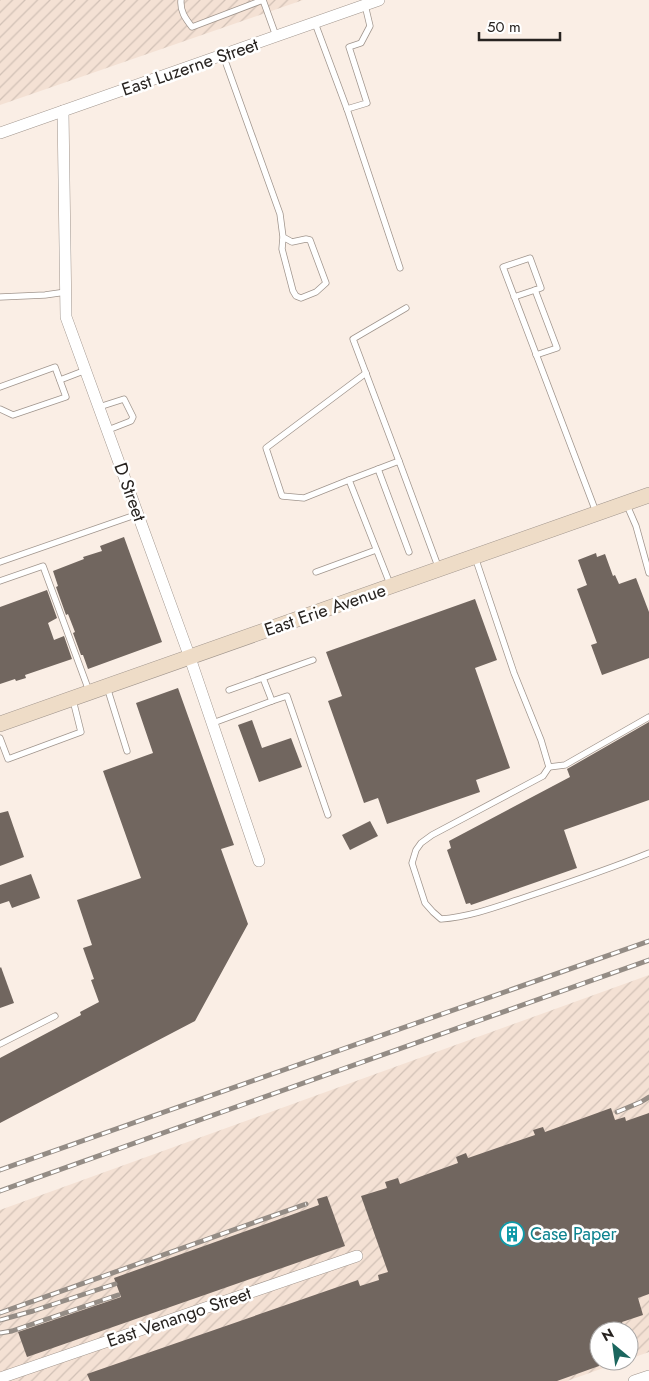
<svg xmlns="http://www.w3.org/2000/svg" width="649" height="1381" viewBox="0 0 649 1381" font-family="Jost,sans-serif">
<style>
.industrial{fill:url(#industrial-furrows)}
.building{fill:#71665f}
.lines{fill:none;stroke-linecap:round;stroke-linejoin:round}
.lane-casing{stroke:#a0958d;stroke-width:7}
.street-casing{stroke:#a0958d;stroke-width:12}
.secondary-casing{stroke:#a0958d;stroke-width:16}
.lane{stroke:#fff;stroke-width:5.5}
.street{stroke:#fff;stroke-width:11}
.secondary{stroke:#eedcc7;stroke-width:15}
.rail-casing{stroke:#948c85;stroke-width:5}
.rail{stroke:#fff;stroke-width:3;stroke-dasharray:9;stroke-linecap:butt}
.labels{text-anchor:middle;stroke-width:5;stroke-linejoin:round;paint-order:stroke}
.street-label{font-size:18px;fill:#272320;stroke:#fff}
.culture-label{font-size:18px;fill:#0d838f;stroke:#fff;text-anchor:start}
</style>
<defs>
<pattern id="industrial-furrows" width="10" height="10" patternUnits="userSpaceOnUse" patternTransform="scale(1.25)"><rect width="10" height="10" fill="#f4e1d4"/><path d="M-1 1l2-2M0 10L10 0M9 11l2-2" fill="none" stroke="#d1c1b6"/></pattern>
</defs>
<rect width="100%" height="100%" fill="#faeee5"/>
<!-- industrial -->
<g class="industrial">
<path d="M0,0h303l-303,105z"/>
<path d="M649,975v377l-20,7v-28h-30v30h24l-56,20h-567v-171z"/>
</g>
<!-- building -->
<g class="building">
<path d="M124,537l38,105 -74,27 -5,-14h-2l-8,-22 2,-1 -7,-18 -2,1 -10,-28 2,-1 -5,-15 31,-12 -1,-2 19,-6 -2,-5z"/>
<path d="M596,553l1,4 8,-3 8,22 2,-1 4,9 17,-6 13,34v46l-47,17 -11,-30 6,-2 -20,-54 10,-4 -9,-25z"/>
<path d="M47,590l10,28 -9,5 6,17 10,-4 8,23 -47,16 1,3 -10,3 -1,-2 -15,5v-77z"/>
<path d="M475,599l22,61 -22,8 35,100 -34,12 4,12 -93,32 -9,-26 -14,5 -36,-102 14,-5 -16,-44z"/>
<path d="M178,688l56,157 -13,4 27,75 -53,97 -195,102v-65l81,-43 -1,-3 19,-10 -8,-22 3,-1 -11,-31 9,-3 -15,-45 64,-22 -38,-107 50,-18 -17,-50z"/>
<path d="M252,720l10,28 29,-10 11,29 -43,15 -21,-57z"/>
<path d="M649,722v78l-85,30 13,38 -106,37 -1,-2 -4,1 -19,-54 4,-2 -2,-7 121,-64 -3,-8z"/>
<path d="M8,811l16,46 -24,9v-53z"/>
<path d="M370,821l8,15 -28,14 -8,-15z"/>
<path d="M31,874l9,24 -28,10 -3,-7 -9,3v-19z"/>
<path d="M1,967l13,36 -14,5v-40z"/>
<path d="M611,1108l4,12 10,-3 1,4 23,-8v181l-11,4 5,17 -21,7 4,9h-27v35l-42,15h-467l-3,-7 271,-94 2,6 19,-6 -1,-5 10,-3 -27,-76 26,-8 -2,-6 13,-4 2,6 58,-21 -2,-6 10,-4 2,5 67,-23 -2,-5 10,-3 2,5z"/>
<path d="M327,1196l18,50 -318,111 -9,-25 103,-35 -7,-19 205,-73 -2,-6z"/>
</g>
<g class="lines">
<!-- lane casing -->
<g class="lane-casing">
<g id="lane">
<path d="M181,0c-1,11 4,18 11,27l71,-27 13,36"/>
<path d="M365,5l5,21 -9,17 -12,4 18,56 -20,6 53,159"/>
<path d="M315,23l32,86"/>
<path d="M223,55l57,159 3,23 -1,12 11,42 3,5 5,2 15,-6 10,-9 -16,-43 -4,-1 -14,3 -9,-5"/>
<path d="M535,290l22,58 -21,7"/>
<path d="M0,297l45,-2 21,-3"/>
<path d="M514,297l27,-9 -11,-30 -27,9 93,245"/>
<path d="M60,380l26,-10"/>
<path d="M0,387l55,-20 11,30 -53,18 -13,-6"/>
<path d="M99,407l25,-8 9,18 -2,4 -23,9"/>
<path d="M399,461l-46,-122 53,-31"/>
<path d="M378,469l31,83"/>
<path d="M349,480l-45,18 -22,-2 -16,-48 100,-75"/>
<path d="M626,503l10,23 13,47"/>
<path d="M475,557l39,116 27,67 8,27 -6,9 -111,59 -11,8 -5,7 -4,13 13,40 8,9 8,7c28,-2 55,-12 82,-21 42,-14 84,-28 126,-45"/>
<path d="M0,562l138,-48"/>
<path d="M316,572l60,-22"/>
<path d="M0,581l43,-15 46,125"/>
<path d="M390,584l-41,-104 50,-19 40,108"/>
<path d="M107,687l20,64"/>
<path d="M229,690l84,-30"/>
<path d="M272,701l15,-5 41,119"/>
<path d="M213,723l59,-22 -9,-23"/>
<path d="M0,738l8,21 73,-27 -8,-32"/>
<path d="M549,767l16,-2 84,-48"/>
<path d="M0,1044l55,-28"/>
</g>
</g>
<!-- street casing -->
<g class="street-casing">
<g id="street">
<path d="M63,111l3,206 123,338 70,206"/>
<path d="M0,133l379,-133"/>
<path d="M0,1378l357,-122"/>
<path d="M634,1381l15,-5"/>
</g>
</g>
<!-- secondary casing -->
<g class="secondary-casing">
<path id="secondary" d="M0,724l649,-229"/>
</g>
<!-- lane -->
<use href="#lane" class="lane"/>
<!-- street -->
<use href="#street" class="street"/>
<!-- secondary -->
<use href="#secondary" class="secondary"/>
<!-- rail casing -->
<g class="rail-casing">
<g id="rail">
<path d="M617,1112l24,-10 8,-5"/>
<path d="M0,1170l649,-229"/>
<path d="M0,1191l649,-231"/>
<path d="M0,1313l306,-109"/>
<path d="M0,1320l33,-9 82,-27"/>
<path d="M0,1333l12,-2 106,-36"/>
</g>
</g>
<!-- rail -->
<use href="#rail" class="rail"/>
</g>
<!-- icons -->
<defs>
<g id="building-ring" transform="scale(1.25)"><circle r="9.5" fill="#fff" stroke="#0f9aa8" stroke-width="1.5"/><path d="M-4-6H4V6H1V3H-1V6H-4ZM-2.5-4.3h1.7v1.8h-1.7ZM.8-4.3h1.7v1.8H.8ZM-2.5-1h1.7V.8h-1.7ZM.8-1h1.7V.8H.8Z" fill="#0f9aa8"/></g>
</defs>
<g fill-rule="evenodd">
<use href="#building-ring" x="512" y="1234"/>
</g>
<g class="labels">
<!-- street labels -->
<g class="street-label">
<text transform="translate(190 67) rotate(-19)" y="6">East Luzerne Street</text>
<text transform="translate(130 492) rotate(70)" y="6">D Street</text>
<text transform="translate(325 610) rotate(-19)" y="6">East Erie Avenue</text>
<text transform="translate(179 1317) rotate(-19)" y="6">East Venango Street</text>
</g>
<!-- culture labels -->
<g class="culture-label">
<text x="530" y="1240">Case Paper</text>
</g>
</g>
<!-- north arrow -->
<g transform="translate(614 1346) rotate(331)"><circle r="24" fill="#ffffff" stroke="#a9a7a6"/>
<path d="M0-4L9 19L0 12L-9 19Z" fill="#1b665e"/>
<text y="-8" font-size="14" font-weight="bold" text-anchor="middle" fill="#272320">N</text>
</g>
<!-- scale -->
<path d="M479 32v8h81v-8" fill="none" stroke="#272320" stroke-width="2.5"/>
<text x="487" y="32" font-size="15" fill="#272320" stroke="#ffffff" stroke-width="4" paint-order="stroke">50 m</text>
</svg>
